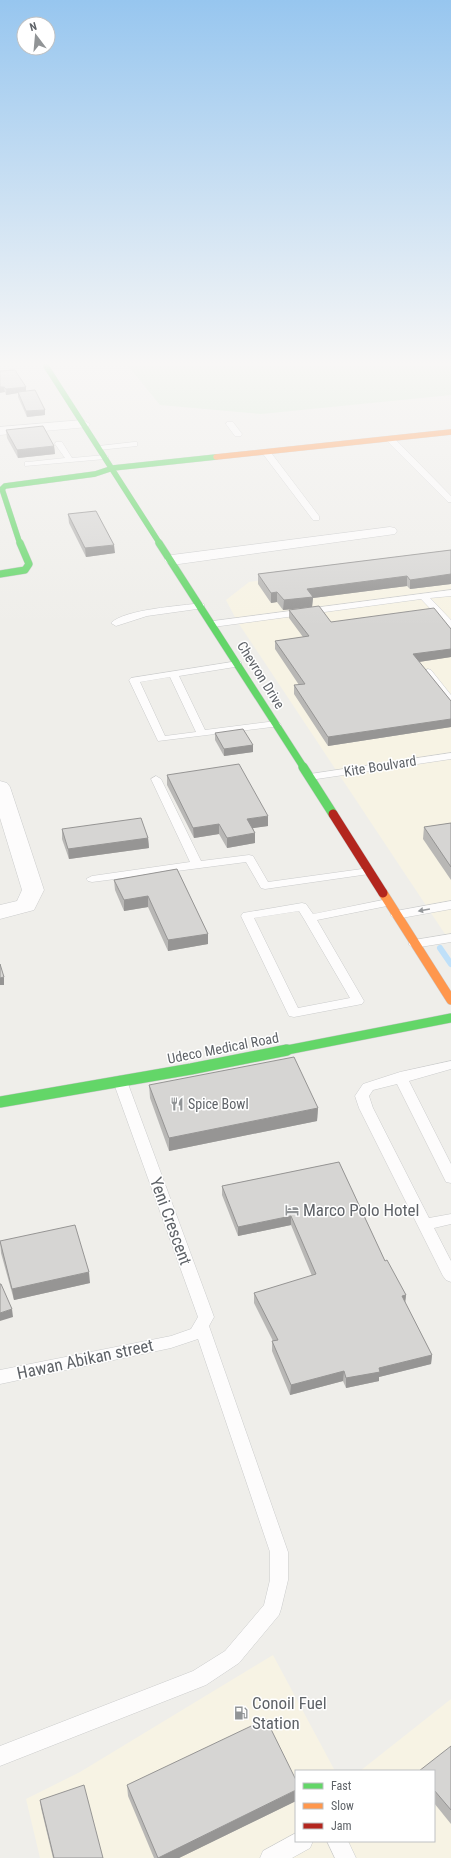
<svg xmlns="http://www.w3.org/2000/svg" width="451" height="1858" viewBox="0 0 451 1858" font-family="'Roboto Condensed',sans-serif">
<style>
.commercial{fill:#f7f3e4}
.green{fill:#d8ebd6}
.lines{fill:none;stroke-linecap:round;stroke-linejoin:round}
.stream{stroke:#bfe0f9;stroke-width:6}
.lane-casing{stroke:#cbcccc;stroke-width:1}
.street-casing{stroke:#cbcccc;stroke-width:1}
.fast-far3-casing{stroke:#cacacb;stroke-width:6}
.fast-far2-casing{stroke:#cacacb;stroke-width:8}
.fast-far1-casing{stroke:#cacacb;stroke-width:10}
.fast-casing{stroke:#cacacb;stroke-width:12}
.slow-far1-casing{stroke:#cacacb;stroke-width:6}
.slow-casing{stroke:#cacacb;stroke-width:10}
.jam-casing{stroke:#cacacb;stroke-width:10}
.lane{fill:#fdfcfc;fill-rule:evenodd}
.street{fill:#fdfcfc;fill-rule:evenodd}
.fast-far3{stroke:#63d668;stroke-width:5.5}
.fast-far2{stroke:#63d668;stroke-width:7}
.fast-far1{stroke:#63d668;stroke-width:9}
.fast{stroke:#63d668;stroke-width:11}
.slow-far1{stroke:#ff974d;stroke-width:5.5}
.slow{stroke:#ff974d;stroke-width:9}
.jam{stroke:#b3261e;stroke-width:9}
.wall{fill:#b8b7b5}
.shaded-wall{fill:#969594}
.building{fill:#d6d5d3;stroke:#969594}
.oneway{fill:#96999c}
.labels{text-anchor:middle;stroke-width:3;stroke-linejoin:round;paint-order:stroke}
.street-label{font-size:14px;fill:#5f6368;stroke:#fff}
.poi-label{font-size:14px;fill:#5f6368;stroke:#fff;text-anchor:start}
.near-poi-label{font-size:17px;fill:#5f6368;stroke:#fff;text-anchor:start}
.near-street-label{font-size:17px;fill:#5f6368;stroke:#fff}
</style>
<rect width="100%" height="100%" fill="#efeeea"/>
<!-- commercial -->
<g class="commercial">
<path d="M451,554v389l-214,-322 -11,-21 23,-18z"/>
<path d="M273,1655l62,116h-39v70h138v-70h-74l91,-72v159h-411l-14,-59 54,-27z"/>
</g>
<!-- green -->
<path class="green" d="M128,366h323v29l-190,19 -101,-9z"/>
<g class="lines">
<!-- stream -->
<path class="stream" d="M440,948l11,16"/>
<!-- lane casing -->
<g class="lane-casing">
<g id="lane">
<path d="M227,422h6l9,12 -1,2h-6l-9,-12z"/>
<path d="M387,437h6l58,59v6h-3l-61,-61z"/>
<path d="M56,442h6l10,16 33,-3 4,2 -4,2 -80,7v-4h3l37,-4 -10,-14z"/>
<path d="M134,442h3v4l-38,4 -4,-2 4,-2z"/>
<path d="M263,450h6l50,66v4h-6l-50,-66z"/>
<path d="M451,590v6l-21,2 21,22v8l-3,-1 -27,-28 -208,28 -5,-3 5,-3z"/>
<path d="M201,603l3,1v4l-57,8 -31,10 -5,-3c14,-14 70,-17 90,-20z"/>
<path d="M238,661l3,1v4l-62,10 26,54 71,-9 5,3 -1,2 -122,15 -29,-61 2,-2zM170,677l26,55 -31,4 -25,-54z"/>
<path d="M428,669l3,1 20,25v9l-3,-1 -25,-31z"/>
<path d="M451,753v6l-141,21 -5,-3 5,-3z"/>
<path d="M156,776l5,3 40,82 48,-6 4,1 15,26 101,-14 6,3 -6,3 -104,15 -4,-1 -15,-26 -154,20 -4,-1 -2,-2 6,-3 98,-14 -39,-83z"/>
<path d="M388,899l4,2 2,2 -2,2 -75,15 47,81 -2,3 -68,13 -5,-1 -48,-100 2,-3 59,-10 4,1 7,10zM299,911l5,8 46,79 -52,10 -44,-90z"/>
<path d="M451,901v8l-55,10 -6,-4 6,-4z"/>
<path d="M451,934v8l-37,6 -6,-4 6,-4z"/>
<path d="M451,1061v8l-42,12 42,83v19l-5,-1 -49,-98 -24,6 -4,6 4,12 56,110 22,-4v10l-17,4 17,33v21l-5,-2 -3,-4 -84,-168 -4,-12 8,-12 37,-12z"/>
<path d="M120,1076l5,2 2,3 87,236 -5,9 79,226v28l-7,29 -2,6 -40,48 -33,22 -206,81v-20l193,-75 32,-20 39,-46 6,-25v-28l-72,-213 -27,9 -171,36v-14l171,-34 20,-7 7,-12 -85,-236 2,-3z"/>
<path d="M296,1833v8h17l-3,7 -18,10h-32l3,-7z"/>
<path d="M327,1841h21l8,17h-21z"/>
</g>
</g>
<!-- street casing -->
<g class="street-casing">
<g id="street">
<path d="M83,420l7,4 -2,3 -88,8v-8z"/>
<path d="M390,527l5,1 2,3 -2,3 -223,31 -5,-2 -3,-3 3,-3 5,-2z"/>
<path d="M0,781l7,2 3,4 34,103 -10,20 -34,9v-14l17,-4 5,-11 -22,-72z"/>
</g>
</g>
<!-- fast-far3 casing -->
<g class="fast-far3-casing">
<g id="fast-far3">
<path d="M46,366l114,178"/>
<path d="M20,544l-18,-55 3,-3 90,-12 18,-6 103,-11"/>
</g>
</g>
<!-- fast-far2 casing -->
<g class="fast-far2-casing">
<g id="fast-far2">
<path d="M159,543l145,225"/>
<path d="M0,574l25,-4 4,-6 -9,-21"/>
</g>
</g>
<!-- fast-far1 casing -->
<g class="fast-far1-casing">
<g id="fast-far1">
<path d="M303,767l30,47"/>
<path d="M282,1051l169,-33"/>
</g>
</g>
<!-- fast casing -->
<g class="fast-casing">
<path id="fast" d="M0,1102l191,-33 96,-19"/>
</g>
<!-- slow-far1 casing -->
<g class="slow-far1-casing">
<path id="slow-far1" d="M216,457l235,-25"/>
</g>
<!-- slow casing -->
<g class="slow-casing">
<path id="slow" d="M383,893l68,107"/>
</g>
<!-- jam casing -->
<g class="jam-casing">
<path id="jam" d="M333,814l50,79"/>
</g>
<!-- lane -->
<use href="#lane" class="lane"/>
<!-- street -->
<use href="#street" class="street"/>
<!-- fast-far3 -->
<use href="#fast-far3" class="fast-far3"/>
<!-- fast-far2 -->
<use href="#fast-far2" class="fast-far2"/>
<!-- fast-far1 -->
<use href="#fast-far1" class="fast-far1"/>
<!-- fast -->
<use href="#fast" class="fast"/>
<!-- slow-far1 -->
<use href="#slow-far1" class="slow-far1"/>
<!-- slow -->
<use href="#slow" class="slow"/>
<!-- jam -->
<use href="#jam" class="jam"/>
</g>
<!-- wall -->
<g class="wall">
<path d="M0,371l26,16v4l19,19v5l-18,2 -9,-20v-4l-12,2 -1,-3z"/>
<path d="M6,430l48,16 1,8 -37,4 -11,-20z"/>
<path d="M68,514l47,39 -29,4 -17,-34z"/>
<path d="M451,550v34l-41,5 -3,-3 -94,12 -1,9 -29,3 -6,-8 -6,1 -13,-19v-10z"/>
<path d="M289,610l42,12 120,7v28l-32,5 32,39v26l-123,19 -34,-52v-9h5l-24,-36v-8l28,-4 -14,-19z"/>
<path d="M215,733l38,12v7l-29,4 -9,-16z"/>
<path d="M167,775l101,51 -15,2 2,5v10l-28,5 -8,-14 -25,4 -27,-53z"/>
<path d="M451,823v57l-28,-41 1,-12z"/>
<path d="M62,829l86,9 1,10 -80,11 -7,-20z"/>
<path d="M177,869l31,65v10l-40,7 -20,-44 -24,4 -9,-21 -1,-10z"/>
<path d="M149,1085l169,23 -1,13 -148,30 -19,-53z"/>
<path d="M339,1162l46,99 21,34 -1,7 27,53 -1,9 -52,13v4l-33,7 -3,-7 -53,14 -18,-44v-10h1l-19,-38v-10l58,-17 -21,-51 -53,11 -16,-41v-9z"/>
<path d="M0,1241l90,42 -76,17 -13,-47z"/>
<path d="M451,1746v78l-17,-21v-32z"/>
<path d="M127,1785l169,16 -117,57h-25l-26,-62z"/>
<path d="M40,1800l63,58h-50l-12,-50z"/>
</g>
<!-- shaded-wall -->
<g class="shaded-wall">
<path d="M0,387h4l1,5 -5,1z"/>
<path d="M26,387v6l-8,-1v1l-12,2v-6z"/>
<path d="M45,410v5l-18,2 -1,-6z"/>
<path d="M54,446l1,8 -37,4 -1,-8z"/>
<path d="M114,545l1,8 -29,4 -1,-9z"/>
<path d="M451,574v10l-41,5v-9z"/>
<path d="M407,576v10l-94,12 -1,9 -29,3 1,-10 23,-11z"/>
<path d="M277,592v10l-6,1v-10z"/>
<path d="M451,649v8l-39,6 1,-9z"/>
<path d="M451,719v8l-123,19v-9z"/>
<path d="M253,745v7l-29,4v-7z"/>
<path d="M268,816v10l-21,3v-10z"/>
<path d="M219,824v10l-25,4 -1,-10z"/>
<path d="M255,833v10l-28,5v-10z"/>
<path d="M148,838l1,10 -80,11 -1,-10z"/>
<path d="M148,896v11l-24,4v-11z"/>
<path d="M208,934v10l-40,7v-11z"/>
<path d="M4,977v8h-4v-7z"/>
<path d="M318,1108l-1,13 -148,30v-13z"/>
<path d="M291,1216v9l-53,11v-9z"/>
<path d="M89,1272l1,11 -76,17 -2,-11z"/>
<path d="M406,1295l-1,9 -3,-8z"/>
<path d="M12,1309l1,8 -13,4v-8z"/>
<path d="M432,1355l-1,9 -52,13v4l-33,7v-10l33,-10z"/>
<path d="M344,1371l-1,10 -53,14 1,-10z"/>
<path d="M296,1790v11l-117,57h-21z"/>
</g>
<!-- building -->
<g class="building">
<path d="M15,370l11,17 -20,2 -2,-2h-4v-16z"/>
<path d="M35,390l10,20 -19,1 -8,-19z"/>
<path d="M43,426l11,20 -37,4 -11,-20z"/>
<path d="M96,511l18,34 -29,3 -17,-34z"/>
<path d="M451,550v24l-41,6 -3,-4 -100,13 6,8 -29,3 -7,-8 -6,1 -13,-19z"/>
<path d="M319,606l12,16 103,-14 17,21v20l-38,5 38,47v18l-123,18 -34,-52 11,-1 -30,-43 34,-5 -20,-26z"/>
<path d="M243,729l10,16 -29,4 -9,-16z"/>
<path d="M239,764l29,52 -21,3 8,14 -28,5 -8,-14 -26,4 -26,-53z"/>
<path d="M141,818l7,20 -80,11 -6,-20z"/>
<path d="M451,823v44l-27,-40z"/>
<path d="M177,869l31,65 -40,6 -20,-44 -24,4 -10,-20z"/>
<path d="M0,964l4,13 -4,1z"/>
<path d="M294,1057l24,51 -149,30 -20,-53z"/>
<path d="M339,1162l46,99 2,-1 19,35 -4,1 30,59 -53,13 1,4 -34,6 -2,-7 -53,14 -19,-44 6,-1 -24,-47 62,-19 -25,-58 -53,11 -16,-41z"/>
<path d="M75,1225l14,47 -77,17 -12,-48z"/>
<path d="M0,1284h1l11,25 -12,4z"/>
<path d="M266,1719l30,61v10l-138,68 -31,-73z"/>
<path d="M451,1746v64l-17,-20v-19h-15z"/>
<path d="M84,1785l19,73h-49l-14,-58z"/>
</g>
<!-- one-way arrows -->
<defs><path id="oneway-solid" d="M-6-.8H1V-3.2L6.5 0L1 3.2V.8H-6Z"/></defs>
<use class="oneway" href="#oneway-solid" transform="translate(424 910) rotate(170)"/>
<!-- sky -->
<linearGradient id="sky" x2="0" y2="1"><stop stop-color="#97c6ef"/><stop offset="0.58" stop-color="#f8f7f6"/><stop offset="1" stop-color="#f8f7f6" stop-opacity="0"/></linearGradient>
<rect width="451" height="626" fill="url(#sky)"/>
<!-- icons -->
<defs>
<g id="restaurant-bare" transform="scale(1.08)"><path d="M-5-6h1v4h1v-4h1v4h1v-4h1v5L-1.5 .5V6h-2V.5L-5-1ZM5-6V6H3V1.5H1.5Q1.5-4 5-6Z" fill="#919496" stroke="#fff" stroke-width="2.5" paint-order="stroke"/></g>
<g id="hotel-bare" transform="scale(1.08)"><path d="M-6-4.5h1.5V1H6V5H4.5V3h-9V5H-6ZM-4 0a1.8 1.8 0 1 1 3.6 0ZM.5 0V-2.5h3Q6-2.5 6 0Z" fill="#919496" stroke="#fff" stroke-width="2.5" paint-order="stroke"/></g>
<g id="fuel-bare" transform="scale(1.08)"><path d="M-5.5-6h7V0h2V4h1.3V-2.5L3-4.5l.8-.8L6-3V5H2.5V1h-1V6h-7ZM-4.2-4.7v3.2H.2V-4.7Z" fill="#919496" stroke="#fff" stroke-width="2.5" paint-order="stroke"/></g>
</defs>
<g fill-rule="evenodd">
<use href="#restaurant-bare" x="177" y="1104"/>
<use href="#hotel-bare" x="292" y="1210"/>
<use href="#fuel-bare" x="241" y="1713"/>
</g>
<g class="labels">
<!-- street labels -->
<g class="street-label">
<text transform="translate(261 675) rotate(58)" y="5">Chevron Drive</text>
<text transform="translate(380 766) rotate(-9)" y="5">Kite Boulvard</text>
<text transform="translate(223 1048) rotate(-11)" y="5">Udeco Medical Road</text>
</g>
<!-- poi labels -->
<g class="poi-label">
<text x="188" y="1109">Spice Bowl</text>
</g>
<!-- near-poi labels -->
<g class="near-poi-label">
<text x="303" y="1216">Marco Polo Hotel</text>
<text x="252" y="1709">Conoil Fuel<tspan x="252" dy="20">Station</tspan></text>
</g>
<!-- near-street labels -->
<g class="near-street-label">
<text transform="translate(171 1221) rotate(70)" y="6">Yeni Crescent</text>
<text transform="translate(85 1359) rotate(-12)" y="6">Hawan Abikan street</text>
</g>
</g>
<!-- legend -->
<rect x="295" y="1770" width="140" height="72" fill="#ffffff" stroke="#bfc1c3"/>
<rect x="303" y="1783" width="20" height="6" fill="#63d668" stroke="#bfc1c3"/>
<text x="331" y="1790" font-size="12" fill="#5f6368">Fast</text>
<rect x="303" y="1803" width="20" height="6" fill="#ff974d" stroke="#bfc1c3"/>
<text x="331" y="1810" font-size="12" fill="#5f6368">Slow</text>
<rect x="303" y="1823" width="20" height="6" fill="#b3261e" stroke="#bfc1c3"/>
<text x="331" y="1830" font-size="12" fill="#5f6368">Jam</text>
<!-- north arrow -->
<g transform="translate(36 36) rotate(344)"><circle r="19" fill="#ffffff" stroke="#bfc1c3"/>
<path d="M0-3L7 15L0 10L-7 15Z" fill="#919496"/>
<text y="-6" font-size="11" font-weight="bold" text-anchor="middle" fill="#5f6368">N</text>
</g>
</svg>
